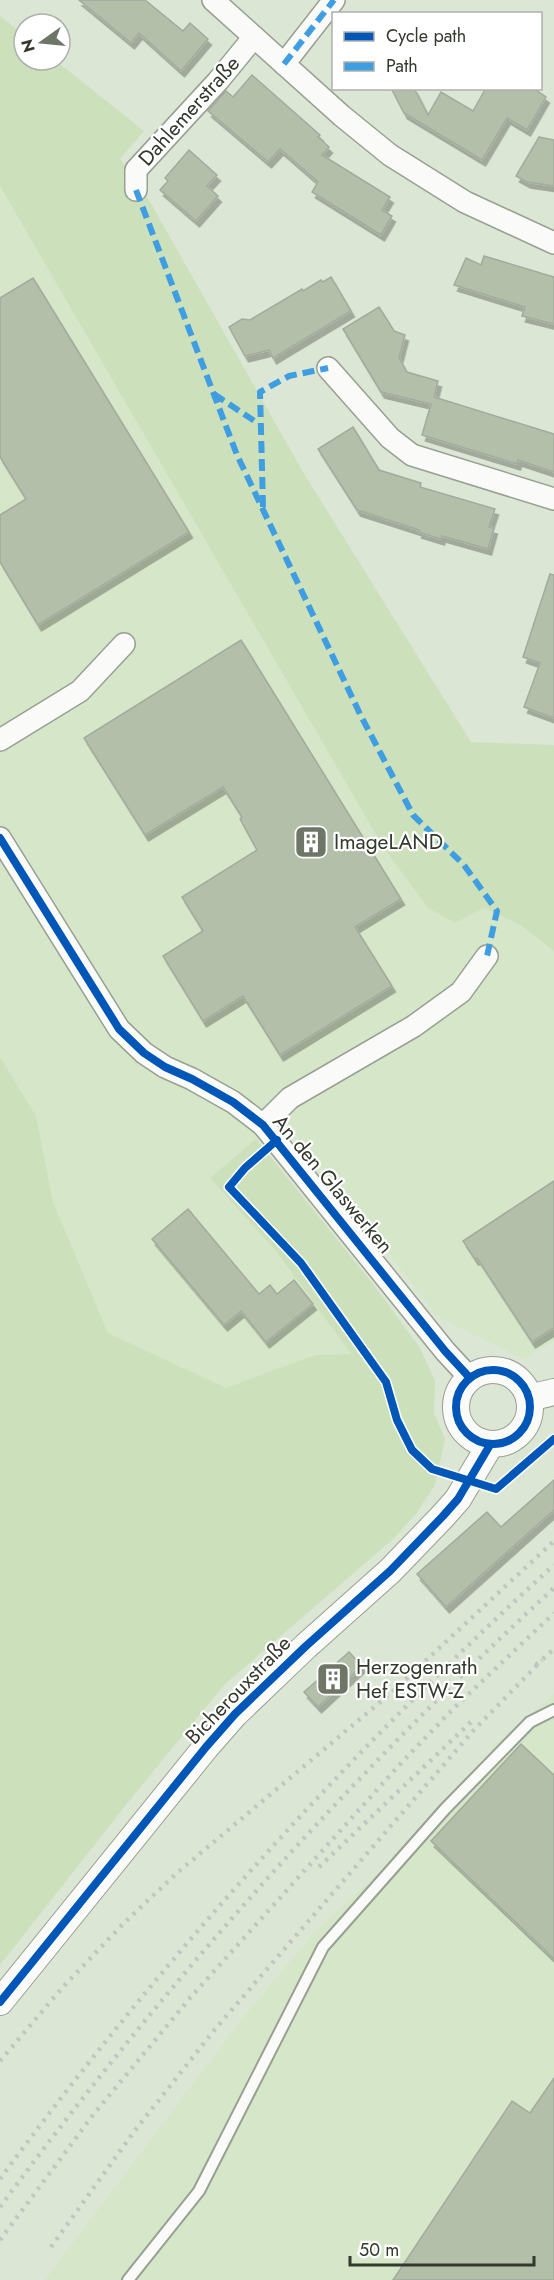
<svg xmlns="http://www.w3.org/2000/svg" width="554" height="2280" viewBox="0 0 554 2280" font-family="Jost,sans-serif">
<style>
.built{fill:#d6e6c9}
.green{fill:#cde0bc}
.building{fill:#b3bfa9;stroke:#a3ab9e;stroke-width:1.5;filter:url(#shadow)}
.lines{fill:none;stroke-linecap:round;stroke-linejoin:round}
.service-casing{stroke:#98a092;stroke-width:14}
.minor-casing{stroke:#98a092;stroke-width:24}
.tertiary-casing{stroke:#98a092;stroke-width:28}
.service{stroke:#fafbf9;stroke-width:10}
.minor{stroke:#fafbf9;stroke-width:21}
.tertiary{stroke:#fafbf9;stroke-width:26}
.rail{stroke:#c2c6c0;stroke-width:4.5;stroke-dasharray:3 6;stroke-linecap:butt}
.quiet{stroke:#3e9ee1;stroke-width:6;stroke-dasharray:12 6;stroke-linecap:butt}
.cycleway-casing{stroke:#fff;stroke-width:11}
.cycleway{stroke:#0057b8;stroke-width:8}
.labels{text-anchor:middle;stroke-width:4.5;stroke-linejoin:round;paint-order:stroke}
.street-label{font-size:21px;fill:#33392d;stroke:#fff}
.poi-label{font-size:21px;fill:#33392d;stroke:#fff;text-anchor:start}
</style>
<defs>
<filter id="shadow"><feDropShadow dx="3.5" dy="6" stdDeviation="0" flood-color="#0004"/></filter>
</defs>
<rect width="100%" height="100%" fill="#dce6d4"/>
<!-- built -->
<g class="built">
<path d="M0,186l382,659 73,78 29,-15 35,16 35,27v390l-30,18 -86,-42 -155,-199 -73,60 66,73 76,103 -37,1 -89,33 -118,-55 -55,-131 -17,-86 -36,-59z"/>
<path d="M554,1694v586h-509l197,-261 72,-86 185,-174 -10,-10z"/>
</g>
<!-- green -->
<g class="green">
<path d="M0,16l24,19v25h31l89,71 -24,28 30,43 153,270 168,270 83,3v206l-35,-27 -35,-16 -29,15 -27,-15 -46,-63 -382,-659z"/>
<path d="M0,1057l36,59 17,86 55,131 118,55 89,-33 36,-1 -75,-103 -66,-73 46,-39 117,145 47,64 15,33 -1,32 11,26 -10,46 -19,29 -24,26 -168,145 -91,111 -133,169z"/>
</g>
<!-- building -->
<g class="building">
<path d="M79,0h66l38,31 7,-8 18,16 -27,32 -42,-38 -8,10z"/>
<path d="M252,75l68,60 -2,2 11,10 -7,8 68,42 -8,13 10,6 -11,19 -69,-43 6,-10 -38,-33 -12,13 -60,-51 18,-20 7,6z"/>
<path d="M391,88h23l14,27 13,-23 32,19 13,-23h47l13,9 -19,33 -20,-12 -25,42 -78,-47z"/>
<path d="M539,137l15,3v46l-27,-4 -11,-6z"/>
<path d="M189,150l28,25 -10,11 11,10 -22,25 -36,-31 8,-9 -3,-3z"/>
<path d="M484,256l70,21v47l-32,-8 3,-9 -71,-22 12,-27 15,7z"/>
<path d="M331,277l20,34 -78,47 -4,-8 -24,6 -16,-29 13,-8 8,1 52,-31 1,2 18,-11 2,2z"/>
<path d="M33,278l156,254 -151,93 -38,-63v-47l26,-16 -26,-42v-159z"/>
<path d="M379,307l15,24 11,4 -6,23 8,14 31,9 -4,16 120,37v38l-36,-12 -1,4 -95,-29 9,-31 -50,-12 -38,-63z"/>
<path d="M353,427l26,43 42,13 -1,4 75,22 -6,18 5,1 -6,21 -46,-13 -1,3 -23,-7 1,-2 -62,-20 -39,-61z"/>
<path d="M550,574l4,1v143l-30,-11 16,-44 -17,-6z"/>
<path d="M241,640l160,259 -46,28 37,59 -112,69 -37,-59 -40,25 -40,-65 40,-25 -21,-34 75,-47 -17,-31 2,-2 -19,-30 -78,48 -61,-97z"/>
<path d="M554,1181v147l-22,14 -55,-84 -2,1 -12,-18z"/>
<path d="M188,1209l71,85 11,-9 7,9 17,-14 19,24 -47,38 -25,-31 -17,14 -72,-86z"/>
<path d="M554,1480v30l-108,97 -29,-33 70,-62 14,15z"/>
<path d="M349,1652l13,14 -44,41 -14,-15z"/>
<path d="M521,1744l33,31v184l-123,-118z"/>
<path d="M554,2078v202h-161l119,-179 18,12z"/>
</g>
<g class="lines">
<!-- service casing -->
<g class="service-casing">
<path id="service" d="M128,2280l71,-89 124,-244 122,-138 85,-87 24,-12"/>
</g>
<!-- minor casing -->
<g class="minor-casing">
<g id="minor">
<path d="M213,0l129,116 48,39 75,47 89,41"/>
<path d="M284,64l50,-64"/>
<path d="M136,190v-20l82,-89 36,-44"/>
<path d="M328,368l62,70 22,17 142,44"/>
<path d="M0,740l80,-49 44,-47"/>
<path d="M0,838l119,191 25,24 21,14 27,12 41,23 30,23 182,226 24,26"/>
<path d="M263,1125l27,-27 124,-72 47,-34 26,-36"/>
</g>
</g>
<!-- tertiary casing -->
<g class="tertiary-casing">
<g id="tertiary">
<circle cx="493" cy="1407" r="37"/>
<path d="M529,1398l25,-6"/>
<path d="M0,2002l206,-255 29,-33 71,-68 84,-75 53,-55 15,-17 32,-54"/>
</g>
</g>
<!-- service -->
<use href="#service" class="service"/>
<!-- minor -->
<use href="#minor" class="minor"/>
<!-- tertiary -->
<use href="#tertiary" class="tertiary"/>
<!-- rail -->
<g class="rail">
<path d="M536,1665l18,-16"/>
<path d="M319,1867l154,-147"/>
<path d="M0,2061l62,-73 61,-64 54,-51 214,-180 163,-152"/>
<path d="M0,2179c163,-222 351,-429 554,-614"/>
<path d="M0,2207c165,-224 350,-431 554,-619"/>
<path d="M0,2240l93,-125 97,-117 212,-236 52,-54 100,-95"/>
<path d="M51,2247l85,-118 80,-101 257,-297 69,-71"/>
</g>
<!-- quiet -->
<g class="quiet">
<path d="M284,64l50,-64"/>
<path d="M136,190l101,265 124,261 52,99 51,50 33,46 -10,45"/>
<path d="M214,394l45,30"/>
<path d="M263,507l-3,-115 29,-16 39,-8"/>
</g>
<!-- cycleway casing -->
<g class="cycleway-casing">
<g id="cycleway">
<path d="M0,838l119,191 25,24 21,14 27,12 41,23 30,23 182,226 24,26"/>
<path d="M277,1140l-32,28 -16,19 72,76 85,119 11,38 15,30 20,19 64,20 58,-50"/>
<circle cx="493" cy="1407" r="37"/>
<path d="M0,2002l206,-255 29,-33 71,-68 84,-75 53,-55 15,-17 32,-54"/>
</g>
</g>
<!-- cycleway -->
<use href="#cycleway" class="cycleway"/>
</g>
<!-- icons -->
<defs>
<g id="building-square" transform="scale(1.725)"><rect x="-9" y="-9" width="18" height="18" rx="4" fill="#6e7667" stroke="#fff"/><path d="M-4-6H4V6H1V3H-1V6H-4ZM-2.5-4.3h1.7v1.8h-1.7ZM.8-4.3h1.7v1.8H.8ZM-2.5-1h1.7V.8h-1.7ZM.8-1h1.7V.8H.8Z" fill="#fff"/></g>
</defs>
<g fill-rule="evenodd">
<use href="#building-square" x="311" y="842"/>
<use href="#building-square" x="333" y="1679"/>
</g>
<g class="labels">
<!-- street labels -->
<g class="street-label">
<text transform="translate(189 111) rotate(-48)" y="7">Dahlemerstraße</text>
<text transform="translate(333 1184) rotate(50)" y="7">An den Glaswerken</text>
<text transform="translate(238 1690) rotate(-46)" y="7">Bicherouxstraße</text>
</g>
<!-- poi labels -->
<g class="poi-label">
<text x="334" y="849">ImageLAND</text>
<text x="356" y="1674">Herzogenrath<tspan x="356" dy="24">Hef ESTW-Z</tspan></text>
</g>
</g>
<!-- legend -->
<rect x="332" y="12" width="210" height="78" fill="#ffffff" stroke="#adb0ab" stroke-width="1.5"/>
<rect x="344" y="32" width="30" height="9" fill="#0057b8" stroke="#adb0ab" stroke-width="1.5"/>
<text x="386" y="42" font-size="18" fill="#33392d">Cycle path</text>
<rect x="344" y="62" width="30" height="9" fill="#3e9ee1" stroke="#adb0ab" stroke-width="1.5"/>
<text x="386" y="72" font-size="18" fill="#33392d">Path</text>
<!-- north arrow -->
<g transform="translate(42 42) rotate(255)"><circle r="28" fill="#ffffff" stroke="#adb0ab" stroke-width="1.5"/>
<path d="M0-4.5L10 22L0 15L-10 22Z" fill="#6e7667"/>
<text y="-9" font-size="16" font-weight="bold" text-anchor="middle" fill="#33392d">N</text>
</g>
<!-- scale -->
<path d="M350 2256v9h184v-9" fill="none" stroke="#33392d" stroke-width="3"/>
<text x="359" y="2256" font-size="18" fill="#33392d" stroke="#ffffff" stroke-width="4.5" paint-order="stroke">50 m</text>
</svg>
